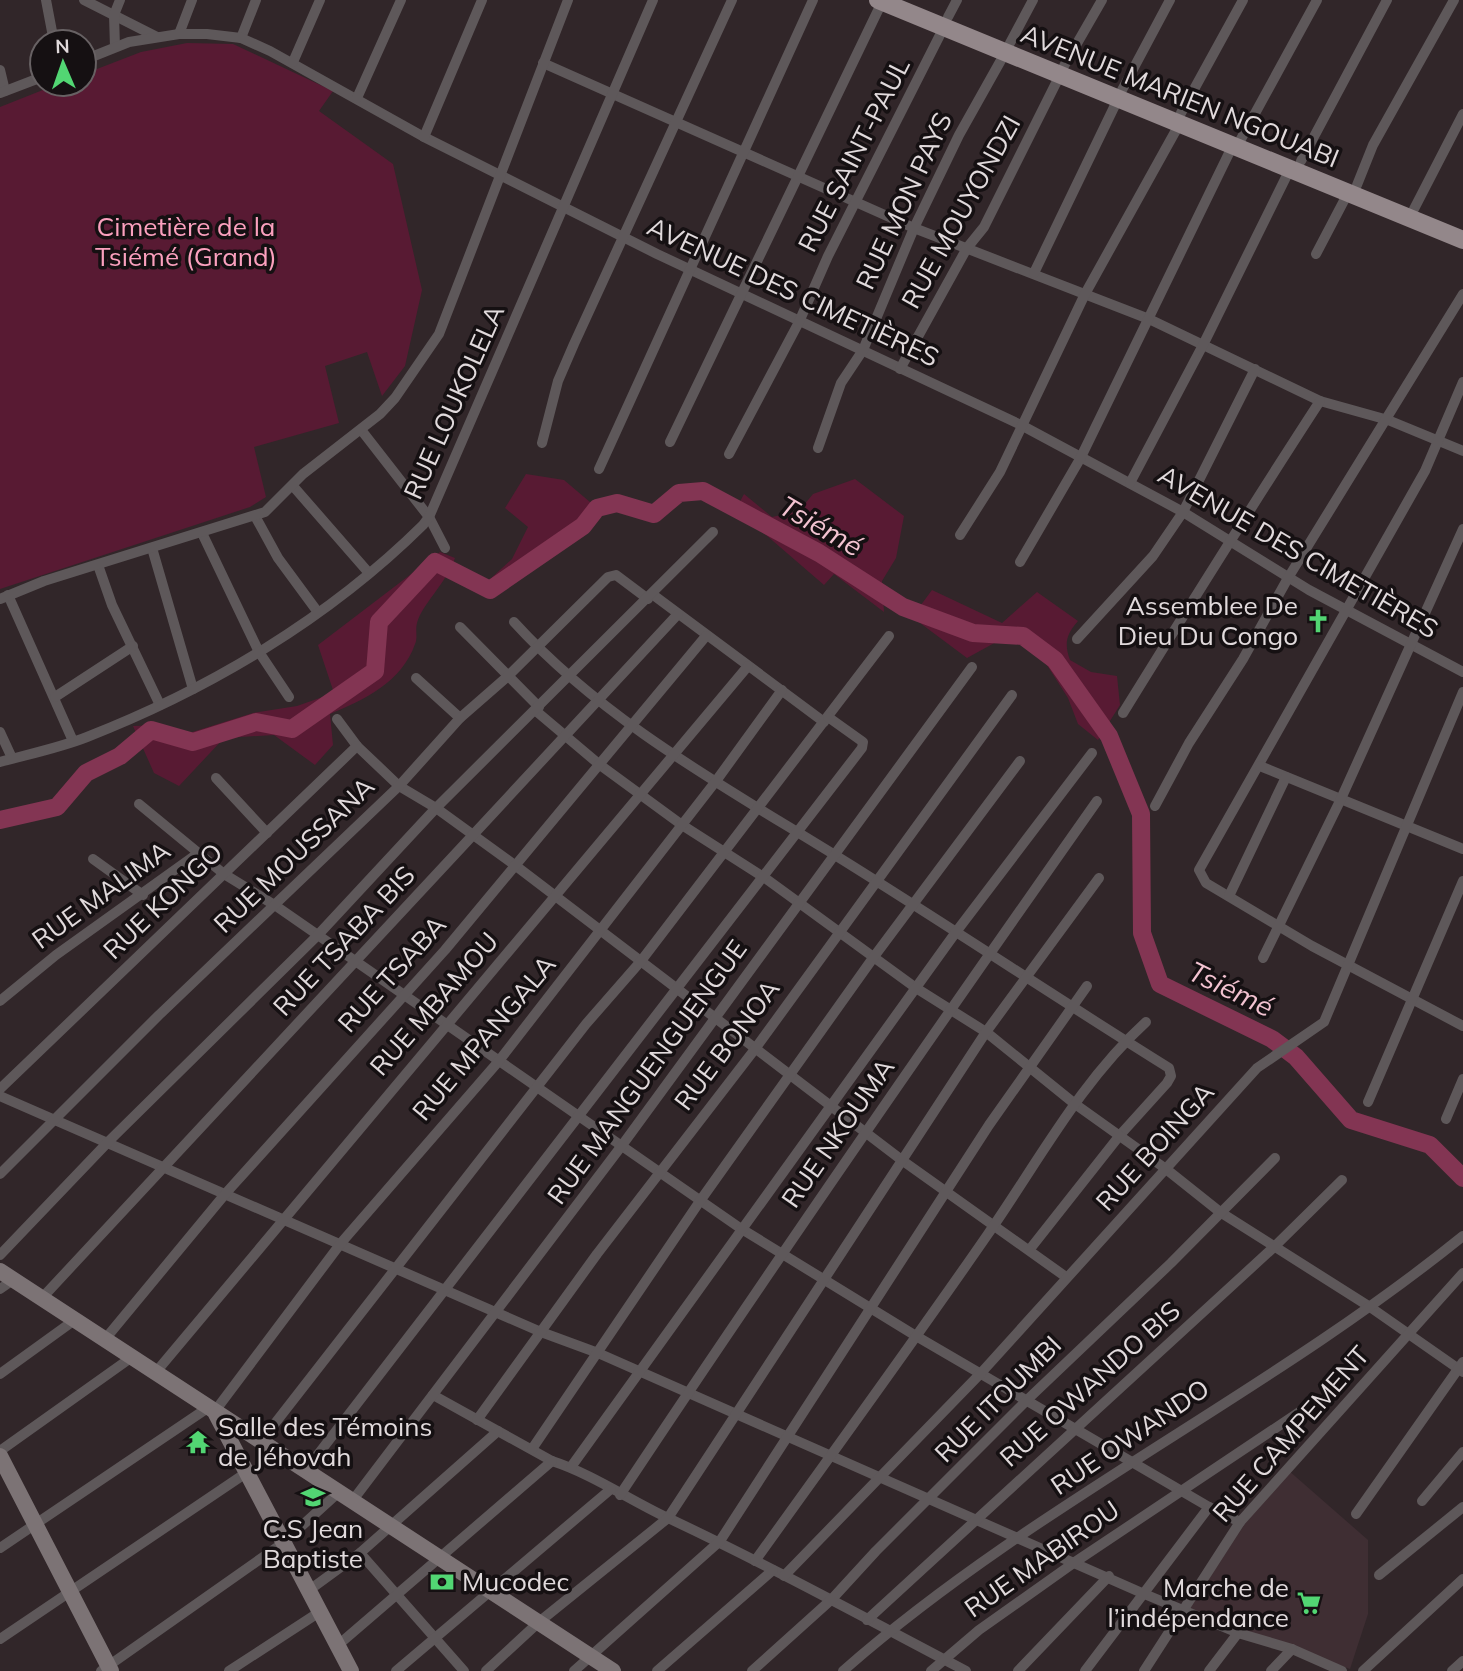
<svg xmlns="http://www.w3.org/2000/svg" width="1463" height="1671" viewBox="0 0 1463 1671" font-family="Mulish,sans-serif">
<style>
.built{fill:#3f2e33}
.green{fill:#581a33}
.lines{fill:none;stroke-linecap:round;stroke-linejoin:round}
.river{stroke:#833553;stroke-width:18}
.street{stroke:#5e585a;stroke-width:10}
.secondary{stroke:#7c7375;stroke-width:16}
.primary{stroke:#93878a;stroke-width:18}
.labels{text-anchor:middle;stroke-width:7;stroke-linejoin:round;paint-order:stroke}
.street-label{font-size:26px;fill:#e1dadc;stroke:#151012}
.park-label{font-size:26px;fill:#fba0be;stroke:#151012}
.poi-label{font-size:26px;fill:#e1dadc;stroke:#151012;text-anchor:end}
.water-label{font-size:28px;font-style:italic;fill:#f3c3d1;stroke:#151012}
</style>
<rect width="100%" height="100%" fill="#312629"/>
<!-- built -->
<path class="built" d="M1288,1470l80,70v74l-18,55 -107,-38 -53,-23 54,-83z"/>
<!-- green -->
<g class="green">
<path d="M187,43l46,1 100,47 -14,20 74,53 29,126 -17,76 -23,30 -15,-44 -42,14 14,57 -85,24 12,50 -16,10 -250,82v-482l58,-23h26v-10l57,-22z"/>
<path d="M526,474l38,6 33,28 -93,80 -16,-7 24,-22 16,-32 -23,-19z"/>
<path d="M855,479l49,37 -8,42 -14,23 2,31 -50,-38 -10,11 -88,-76 8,-15 28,23 27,-6 14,-17z"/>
<path d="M440,552l15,6c-9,26 -33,46 -38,65 -2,7 1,15 -2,21 -13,38 -51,56 -85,70l3,31 -18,20 -41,-30 -50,3 -45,48 -25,-13 -21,-47 29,-1 24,9 67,-21 44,-7 37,-13 -16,-48z"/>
<path d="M932,590l70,33 35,-31 41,29c-12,14 -14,22 -8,39l21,12 26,4 3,29 -22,35 -20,-16 -10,-26 -23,-36 -21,-17 -26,-4 -31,17 -55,-41z"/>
</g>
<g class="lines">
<!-- river -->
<path class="river" d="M0,820l57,-13 29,-34 34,-17 31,-26 42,12 63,-20 36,7 83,-58 4,-49 56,-60 55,28 93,-64 14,-18 20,-5 37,11 25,-21 24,-2 116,62 84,54 70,26 50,3 32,24 54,76 32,78 1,119 18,51 112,55 24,18 55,63 79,25 33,33"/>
<!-- street -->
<g class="street">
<path d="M46,0l8,42"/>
<path d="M84,0l73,37"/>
<path d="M948,17l9,-17"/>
<path d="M179,34l13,-34"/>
<path d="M241,38l15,-38"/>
<path d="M1010,43l23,-43"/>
<path d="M115,47l-1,-32 6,-15"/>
<path d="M84,60l45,-18 50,-8h28l34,4 29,13 154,86 233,117 364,171 162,87 126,78 154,82"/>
<path d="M293,62l27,-62"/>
<path d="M543,63l371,165 235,91 171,82 68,19 75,31"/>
<path d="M1064,66l38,-66"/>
<path d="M0,70l5,21"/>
<path d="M1122,90l48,-90"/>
<path d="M0,93l42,-16"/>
<path d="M357,98l44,-98"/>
<path d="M1181,113l62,-113"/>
<path d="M424,137l58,-137"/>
<path d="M1241,139l76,-139"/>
<path d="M1301,161l86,-161"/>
<path d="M1357,185l16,-40 81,-145"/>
<path d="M1414,209l49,-95"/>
<path d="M1316,254l32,-61"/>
<path d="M1034,273l83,-172"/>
<path d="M900,369l67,-121 17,-21 75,-150"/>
<path d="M1463,382l-38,89 -226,399 7,13 106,63 151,80"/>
<path d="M362,431l67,86 16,31"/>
<path d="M670,442l212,-440"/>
<path d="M542,443l16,-62 16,-37 158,-344"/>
<path d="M818,448l23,-65 22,-33 51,-122 45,-93 46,-82"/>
<path d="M729,454l70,-132 29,-66 116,-229"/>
<path d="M599,469l214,-469"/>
<path d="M1130,483l73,-138 87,-176"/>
<path d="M293,486l75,86"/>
<path d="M255,516l23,42 39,53"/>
<path d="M202,533l57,119 30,45"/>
<path d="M960,535l40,-63 85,-178 95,-171"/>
<path d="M152,548l41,141"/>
<path d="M1020,562l60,-103 152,-312"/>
<path d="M98,565l14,40 48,100"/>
<path d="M652,594l172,128"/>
<path d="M8,595l65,146"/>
<path d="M0,599l44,-18 221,-69 38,-38 77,-60 15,-16 44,-64 129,-334"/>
<path d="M514,622c91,100 211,165 324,235 111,69 220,142 331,211l2,8 -4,7 -47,52 -90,114"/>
<path d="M460,627l79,80"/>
<path d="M1077,639l76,-83 30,-44 72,-143"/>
<path d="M416,678l44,40"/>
<path d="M55,697l78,-51"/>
<path d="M536,711l64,54 82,60 83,53 151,110 70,44 89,72 91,65 54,43 150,95 93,65"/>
<path d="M1123,713c65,-105 130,-209 197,-312"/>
<path d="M337,719l20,27 42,40 37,22 80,58 387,295 163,116"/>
<path d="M0,732l12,26"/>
<path d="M0,762c29,-8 59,-14 87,-25 123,-48 242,-119 336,-212l6,-8 224,-517"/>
<path d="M1260,766l203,83"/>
<path d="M216,778l51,55"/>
<path d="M139,804l85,70 52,32 464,322 176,108 293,171 31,15"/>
<path d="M1155,806l34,-63 54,-84 45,-81 175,-284"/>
<path d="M93,859l50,36"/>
<path d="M1229,896l57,-119"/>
<path d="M1263,958l77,-157 123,-272"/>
<path d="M0,1001l56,-46 141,-101"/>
<path d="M0,1089l357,-343"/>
<path d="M0,1096l541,236 57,21 544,240 96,40 54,16 50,22"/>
<path d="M1368,1102l95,-221"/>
<path d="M1446,1119l17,-40"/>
<path d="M0,1174l159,-159 240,-229 61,-68 48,-42 100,-99 8,-2 32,24"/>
<path d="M0,1255l109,-114 208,-205 119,-128 277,-276"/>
<path d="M0,1289l13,-9"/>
<path d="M42,1298c213,-227 424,-456 636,-684"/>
<path d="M106,1338l120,-145 219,-243 261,-314"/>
<path d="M156,1372l592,-706"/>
<path d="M0,1374l76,-55"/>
<path d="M433,1395l119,66c40,13 76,38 114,56 102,48 201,102 300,154"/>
<path d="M215,1411l126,-168 157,-181 218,-281 66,-91"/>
<path d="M477,1420l120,-166 158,-205 257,-354"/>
<path d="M262,1440l324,-416 55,-63 248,-325"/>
<path d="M532,1449l168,-248 173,-243 147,-197"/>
<path d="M0,1451l132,-94"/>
<path d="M571,1467l385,-535 136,-179"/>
<path d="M306,1470l556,-722 1,-6 -35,-25"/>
<path d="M620,1495c155,-234 315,-464 477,-694"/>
<path d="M353,1500l270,-356 349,-477"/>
<path d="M1422,1501l41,-49"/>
<path d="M1356,1514l107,-152"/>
<path d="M0,1548l209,-141"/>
<path d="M360,1553l104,118"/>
<path d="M755,1561c78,-109 157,-217 233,-327 50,-72 93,-153 158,-212"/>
<path d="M1379,1575l84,-68"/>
<path d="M784,1576l197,-203 276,-305 67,-46 139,-330"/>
<path d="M308,1591l52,-38 138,-122"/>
<path d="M867,1620l407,-373 68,-67"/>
<path d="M0,1639l246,-166"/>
<path d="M337,1646l215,-185"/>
<path d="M101,1671l182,-128 57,-52"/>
<path d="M229,1671l89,-58"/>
<path d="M396,1671l215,-182"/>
<path d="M486,1671l53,-49 129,-104 318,-486 113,-154"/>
<path d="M574,1671l146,-130 269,-416 98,-139"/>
<path d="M657,1671l116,-101"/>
<path d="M752,1671l80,-72 44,-48 151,-151 144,-137 104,-105"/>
<path d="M843,1671c190,-167 424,-276 620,-435"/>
<path d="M931,1671l48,-41 96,-68 235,-157"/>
<path d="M1018,1671l91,-95"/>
<path d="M1085,1671l124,-164"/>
<path d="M1144,1671l96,-149 223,-249"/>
<path d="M1209,1671l29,-38"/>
<path d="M1271,1671l21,-22"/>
<path d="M1363,1671l100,-92"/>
<path d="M1452,1671l11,-10"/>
</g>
<!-- secondary -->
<g class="secondary">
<path d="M0,1271l613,400"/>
<path d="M216,1414l135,257"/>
<path d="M0,1456l111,215"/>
</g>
<!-- primary -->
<path class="primary" d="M878,0l585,240"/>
</g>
<!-- icons -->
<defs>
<g id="church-bare" transform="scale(1.89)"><path d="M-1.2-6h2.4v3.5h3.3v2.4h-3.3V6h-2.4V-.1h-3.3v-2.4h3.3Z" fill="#52d673" stroke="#151012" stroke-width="2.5" paint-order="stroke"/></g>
<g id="temple-bare" transform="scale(1.89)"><path d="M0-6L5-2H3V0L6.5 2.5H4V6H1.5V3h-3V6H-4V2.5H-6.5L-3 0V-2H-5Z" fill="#52d673" stroke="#151012" stroke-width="2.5" paint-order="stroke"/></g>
<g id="school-bare" transform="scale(1.89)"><path d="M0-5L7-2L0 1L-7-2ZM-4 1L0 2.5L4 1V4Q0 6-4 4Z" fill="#52d673" stroke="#151012" stroke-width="2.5" paint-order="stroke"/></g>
<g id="bank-bare" transform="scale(1.89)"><path d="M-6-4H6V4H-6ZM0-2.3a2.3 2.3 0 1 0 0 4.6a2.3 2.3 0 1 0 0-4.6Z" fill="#52d673" stroke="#151012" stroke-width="2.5" paint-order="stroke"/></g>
<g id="supermarket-bare" transform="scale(1.89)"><path d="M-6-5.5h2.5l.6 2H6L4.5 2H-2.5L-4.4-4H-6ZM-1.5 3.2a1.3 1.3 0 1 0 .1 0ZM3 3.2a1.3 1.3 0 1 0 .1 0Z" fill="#52d673" stroke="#151012" stroke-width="2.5" paint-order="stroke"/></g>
</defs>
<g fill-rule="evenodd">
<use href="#church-bare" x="1318" y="621"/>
<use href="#temple-bare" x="198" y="1442"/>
<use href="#school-bare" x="313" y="1497"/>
<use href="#bank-bare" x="442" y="1582"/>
<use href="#supermarket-bare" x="1309" y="1603"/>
</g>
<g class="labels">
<!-- street labels -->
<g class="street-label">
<text transform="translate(1180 96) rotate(22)" y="9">AVENUE MARIEN NGOUABI</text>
<text transform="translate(854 155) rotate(-63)" y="9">RUE SAINT-PAUL</text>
<text transform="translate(904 201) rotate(-65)" y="9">RUE MON PAYS</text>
<text transform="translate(961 212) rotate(-61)" y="9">RUE MOUYONDZI</text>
<text transform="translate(793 292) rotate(25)" y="9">AVENUE DES CIMETIÈRES</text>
<text transform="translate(454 402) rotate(-66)" y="9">RUE LOUKOLELA</text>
<text transform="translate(1298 552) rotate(30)" y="9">AVENUE DES CIMETIÈRES</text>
<text transform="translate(294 855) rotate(-44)" y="9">RUE MOUSSANA</text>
<text transform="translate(101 895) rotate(-36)" y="9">RUE MALIMA</text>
<text transform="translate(163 901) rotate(-44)" y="9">RUE KONGO</text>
<text transform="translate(344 941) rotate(-47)" y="9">RUE TSABA BIS</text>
<text transform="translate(392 974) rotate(-48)" y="9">RUE TSABA</text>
<text transform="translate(434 1004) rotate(-49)" y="9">RUE MBAMOU</text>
<text transform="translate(484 1038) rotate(-50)" y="9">RUE MPANGALA</text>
<text transform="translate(727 1045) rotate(-53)" y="9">RUE BONOA</text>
<text transform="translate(647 1072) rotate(-54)" y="9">RUE MANGUENGUENGUE</text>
<text transform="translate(838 1133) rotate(-55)" y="9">RUE NKOUMA</text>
<text transform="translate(1155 1147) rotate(-48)" y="9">RUE BOINGA</text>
<text transform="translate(1090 1384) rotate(-42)" y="9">RUE OWANDO BIS</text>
<text transform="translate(998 1399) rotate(-45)" y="9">RUE ITOUMBI</text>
<text transform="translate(1291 1434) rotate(-49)" y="9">RUE CAMPEMENT</text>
<text transform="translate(1130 1437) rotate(-34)" y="9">RUE OWANDO</text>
<text transform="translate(1042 1559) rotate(-35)" y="9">RUE MABIROU</text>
</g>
<!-- park labels -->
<g class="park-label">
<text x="186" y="236">Cimetière de la<tspan x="186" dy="30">Tsiémé (Grand)</tspan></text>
</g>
<!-- poi labels -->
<g class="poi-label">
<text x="1298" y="615">Assemblee De<tspan x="1298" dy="30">Dieu Du Congo</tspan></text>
<text x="218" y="1436" text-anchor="start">Salle des Témoins<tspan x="218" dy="30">de Jéhovah</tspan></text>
<text x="313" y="1538" text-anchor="middle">C.S Jean<tspan x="313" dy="30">Baptiste</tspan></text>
<text x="462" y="1591" text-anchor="start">Mucodec</text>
<text x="1289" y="1597">Marche de<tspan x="1289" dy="30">l’indépendance</tspan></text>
</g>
<!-- water labels -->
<g class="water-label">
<text transform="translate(821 526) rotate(30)" y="10">Tsiémé</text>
<text transform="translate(1231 989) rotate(26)" y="10">Tsiémé</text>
</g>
</g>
<!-- north arrow -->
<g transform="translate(63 63) rotate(358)"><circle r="33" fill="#151012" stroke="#676163" stroke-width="2"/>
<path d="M0-5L12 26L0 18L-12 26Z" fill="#52d673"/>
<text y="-10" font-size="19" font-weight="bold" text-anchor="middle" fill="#e1dadc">N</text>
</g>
</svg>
